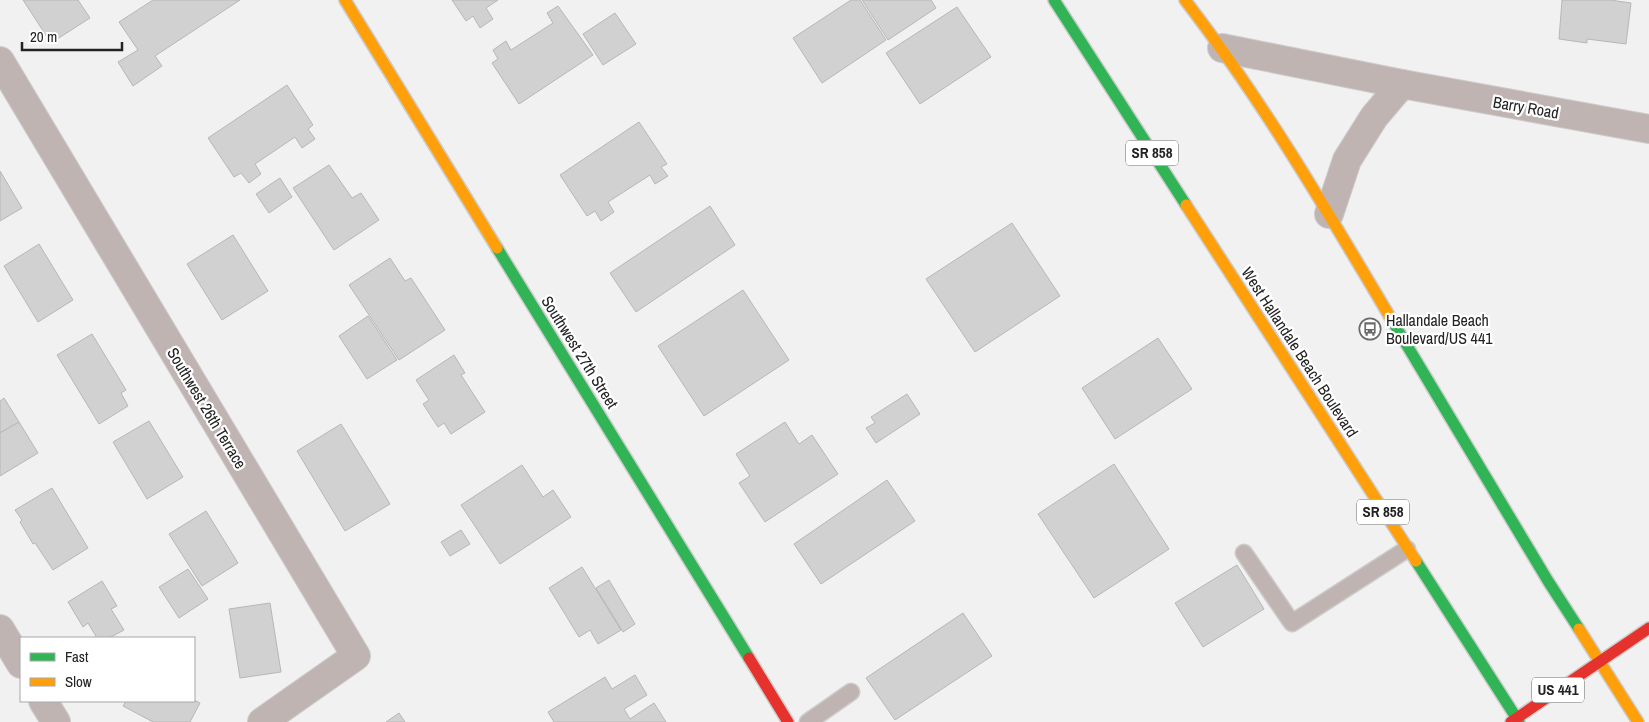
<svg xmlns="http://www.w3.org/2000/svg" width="1649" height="722" viewBox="0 0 1649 722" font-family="'Archivo Narrow',sans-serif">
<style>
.building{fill:#d1d1d1;stroke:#b7b7b7}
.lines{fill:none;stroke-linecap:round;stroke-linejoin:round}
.lane-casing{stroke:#ccc;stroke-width:19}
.street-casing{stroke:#ccc;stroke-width:30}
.fast-casing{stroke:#ccc;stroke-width:14}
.slow-casing{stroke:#ccc;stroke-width:14}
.jam-casing{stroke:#ccc;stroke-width:14}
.lane{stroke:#c0b4b2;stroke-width:16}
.street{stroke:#c0b4b2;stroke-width:28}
.fast{stroke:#30b455;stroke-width:11}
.slow{stroke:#ff9f0a;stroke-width:11}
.jam{stroke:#e5322d;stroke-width:11}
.labels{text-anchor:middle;stroke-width:4.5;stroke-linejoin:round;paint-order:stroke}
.shield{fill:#fff;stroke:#656566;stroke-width:1}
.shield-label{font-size:15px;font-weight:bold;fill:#232324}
.street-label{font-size:16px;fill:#232324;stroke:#fff}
.poi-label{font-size:16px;fill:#232324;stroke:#fff;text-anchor:start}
</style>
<rect width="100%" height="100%" fill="#f1f1f1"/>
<!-- building -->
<g class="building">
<path d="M23,0h55l12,18 -39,25z"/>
<path d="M153,0h87l-85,56 7,10 -29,20 -15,-24 20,-12 -19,-28z"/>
<path d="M452,0h46l-12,8 7,11 -13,9 -7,-12 -7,5z"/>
<path d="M851,0h9l26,40 -64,43 -29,-45z"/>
<path d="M862,0h69l5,8 -48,32z"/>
<path d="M1562,0h48l21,3 -5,41 -39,-5v4l-28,-4z"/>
<path d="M558,6l35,49 -74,49 -27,-41 6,-4 -5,-9 13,-9 5,9 42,-27 -6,-10z"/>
<path d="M957,7l34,50 -71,47 -34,-51z"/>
<path d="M615,13l21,31 -33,21 -20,-31z"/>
<path d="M287,85l26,40 -5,4 7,10 -13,9 -7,-11 -40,27 6,10 -12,9 -8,-10 -7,4 -26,-39z"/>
<path d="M639,122l28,42 -6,3 7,9 -13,8 -5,-9 -42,27 6,10 -13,9 -6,-10 -8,5 -27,-41z"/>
<path d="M329,165l23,33 9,-5 18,27 -45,30 -41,-62z"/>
<path d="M0,171l22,37 -22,13z"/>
<path d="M280,178l12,19 -23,16 -13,-19z"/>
<path d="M710,206l25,39 -99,67 -26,-39z"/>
<path d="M1012,223l48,73 -85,56 -49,-73z"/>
<path d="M233,235l35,56 -46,29 -35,-56z"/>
<path d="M39,244l34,56 -35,22 -34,-56z"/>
<path d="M390,258l15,23 6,-3 34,52 -46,30 -50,-75z"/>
<path d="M743,290l46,70 -85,56 -46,-70z"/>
<path d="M368,316l29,44 -30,19 -28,-43z"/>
<path d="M92,334l34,56 -5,3 7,13 -29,18 -42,-69z"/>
<path d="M1158,338l34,51 -77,50 -33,-51z"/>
<path d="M454,355l11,18 -4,2 24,37 -34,22 -7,-11 -6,4 -15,-23 6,-4 -13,-20z"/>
<path d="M907,394l13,20 -44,29 -10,-15 9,-5 -4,-6z"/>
<path d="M4,398l15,24 -19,11v-32z"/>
<path d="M149,421l34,56 -36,22 -34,-57z"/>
<path d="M19,422l19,31 -38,23v-43z"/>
<path d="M785,422l14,22 13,-9 26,39 -73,48 -26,-39 11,-7 -14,-22z"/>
<path d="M341,424l49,80 -45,27 -48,-80z"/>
<path d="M1114,464l55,85 -75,49 -56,-84z"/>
<path d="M522,465l21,32 10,-7 18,27 -71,47 -39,-59z"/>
<path d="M887,480l28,41 -94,63 -27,-40z"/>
<path d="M52,488l36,60 -35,22 -18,-27 -2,1 -13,-22 2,-2 -7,-10z"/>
<path d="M206,511l32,52 -36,23 -33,-52z"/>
<path d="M461,530l9,14 -20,12 -9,-14z"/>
<path d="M1237,565l27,44 -61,38 -28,-44z"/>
<path d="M582,567l39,63 -23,14 -8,-14 -11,7 -30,-49z"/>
<path d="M188,569l20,30 -29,19 -20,-31z"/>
<path d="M609,580l26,44 -12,8 -27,-44z"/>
<path d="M102,581l15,25 -6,3 13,21 -15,8h-12l-9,-15 -5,4 -15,-25z"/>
<path d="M270,603l11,69 -41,6 -11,-69z"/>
<path d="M963,613l29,43 -97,64 -29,-42z"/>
<path d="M635,675l12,20 -23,14 6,10 24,-16 12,19h-112l-6,-10 57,-35 7,12z"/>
<path d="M194,700l6,3 -10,19h-37l-30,-16 3,-5z"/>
<path d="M399,713l6,9h-19z"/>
</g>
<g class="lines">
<!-- lane casing -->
<g class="lane-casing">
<g id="lane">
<path d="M1244,553l48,70 115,-74"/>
<path d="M808,722l43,-30"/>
</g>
</g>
<!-- street casing -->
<g class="street-casing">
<g id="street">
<path d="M1222,48l180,36 247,45"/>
<path d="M0,61l356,595 -94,66"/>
<path d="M1329,214l18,-54 27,-43 28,-33"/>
<path d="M0,629l21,35"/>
<path d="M43,701l13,21"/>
</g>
</g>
<!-- fast casing -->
<g class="fast-casing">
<g id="fast">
<path d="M1054,0l132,205"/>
<path d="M497,248l252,410"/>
<path d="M1390,317l158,264 31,48"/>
<path d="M1416,561l103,161"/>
</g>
</g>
<!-- slow casing -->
<g class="slow-casing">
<g id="slow">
<path d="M345,0l152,248"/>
<path d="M1185,0c77,100 141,209 205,317"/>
<path d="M1186,205l230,356"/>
<path d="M1579,629l59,93"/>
</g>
</g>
<!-- jam casing -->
<g class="jam-casing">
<g id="jam">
<path d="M749,658l39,64"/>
<path d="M1511,722l138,-94"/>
</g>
</g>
<!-- lane -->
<use href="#lane" class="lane"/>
<!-- street -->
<use href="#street" class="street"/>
<!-- fast -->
<use href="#fast" class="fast"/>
<!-- slow -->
<use href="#slow" class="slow"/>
<!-- jam -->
<use href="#jam" class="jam"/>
</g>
<!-- icons -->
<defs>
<g id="bus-ring" transform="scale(1.125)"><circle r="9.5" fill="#fff" stroke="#6b6b6c" stroke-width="1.5"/><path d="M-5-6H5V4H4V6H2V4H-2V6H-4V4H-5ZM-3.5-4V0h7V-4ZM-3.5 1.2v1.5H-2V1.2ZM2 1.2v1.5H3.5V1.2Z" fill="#6b6b6c"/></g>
</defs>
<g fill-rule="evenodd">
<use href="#bus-ring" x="1370" y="329"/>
</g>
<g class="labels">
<!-- shield labels -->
<g class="shield">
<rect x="1126" y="140.5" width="52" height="25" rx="4"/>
<rect x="1357" y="499.5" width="52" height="25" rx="4"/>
<rect x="1532" y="677.5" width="52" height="25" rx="4"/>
</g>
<g class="shield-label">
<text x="1152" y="158">SR 858</text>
<text x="1383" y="517">SR 858</text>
<text x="1558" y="695">US 441</text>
</g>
<!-- street labels -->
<g class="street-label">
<text transform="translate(1526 107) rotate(10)" y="6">Barry Road</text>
<text transform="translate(580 352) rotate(58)" y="6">Southwest 27th Street</text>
<text transform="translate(1300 352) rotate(57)" y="6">West Hallandale Beach Boulevard</text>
<text transform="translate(207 408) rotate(59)" y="6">Southwest 26th Terrace</text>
</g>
<!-- poi labels -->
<g class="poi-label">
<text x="1386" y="326">Hallandale Beach<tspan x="1386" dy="18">Boulevard/US 441</tspan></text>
</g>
</g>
<!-- legend -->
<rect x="20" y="637" width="175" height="65" fill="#ffffff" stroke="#a7a7a7"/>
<rect x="30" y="653" width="25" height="8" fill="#30b455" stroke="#a7a7a7"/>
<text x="65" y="662" font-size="15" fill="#232324">Fast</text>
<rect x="30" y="678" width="25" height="8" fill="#ff9f0a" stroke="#a7a7a7"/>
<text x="65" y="687" font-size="15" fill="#232324">Slow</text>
<!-- scale -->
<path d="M22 42v8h100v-8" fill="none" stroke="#232324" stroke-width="2.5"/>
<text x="30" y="42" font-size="15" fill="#232324" stroke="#ffffff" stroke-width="4" paint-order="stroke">20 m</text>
</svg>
